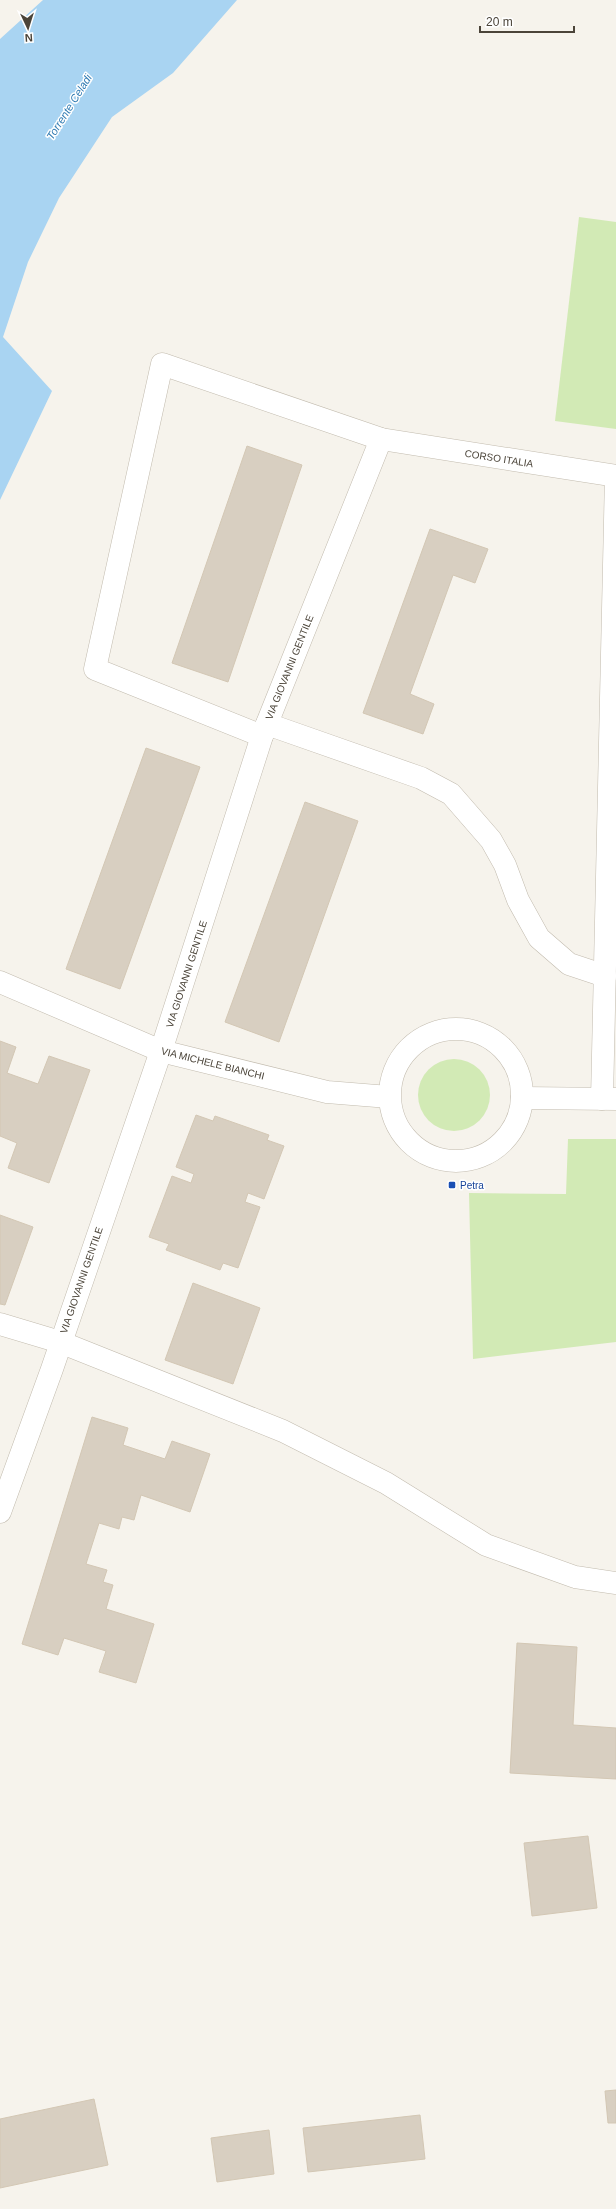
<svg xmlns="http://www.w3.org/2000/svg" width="616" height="2209" viewBox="0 0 616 2209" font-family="Arial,sans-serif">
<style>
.green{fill:#d2eab5}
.water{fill:#a9d4f2}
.building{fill:#d8cfc1;stroke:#d3c7b4}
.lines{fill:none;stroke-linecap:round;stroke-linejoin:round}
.minor-casing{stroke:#c2bbae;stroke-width:23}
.minor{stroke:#fff;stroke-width:22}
.transit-dot{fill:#1a4fb4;stroke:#fff;stroke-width:1.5}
.labels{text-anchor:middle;stroke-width:3;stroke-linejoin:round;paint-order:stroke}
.street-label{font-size:10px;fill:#4b4439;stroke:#fff}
.transit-label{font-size:10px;fill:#164399;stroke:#fff;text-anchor:start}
.water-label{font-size:11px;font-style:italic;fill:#2e7ab2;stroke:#fff}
</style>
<rect width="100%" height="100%" fill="#f6f3ec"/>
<!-- green -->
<g class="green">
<path d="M579,217l37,5v207l-61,-8z"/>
<circle cx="454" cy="1095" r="36"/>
<path d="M568,1139h48v203l-143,17 -4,-166 97,1z"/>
</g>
<!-- water -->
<path class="water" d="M43,0h194l-64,73 -61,44 -53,81 -31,64 -25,75 49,54 -52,109v-461z"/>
<!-- building -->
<g class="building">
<path d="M247,446l55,19 -74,217 -56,-19z"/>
<path d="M430,529l58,20 -13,34 -22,-8 -43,119 24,10 -11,30 -60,-21z"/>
<path d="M146,748l54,19 -80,222 -54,-20z"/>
<path d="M305,802l53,19 -79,221 -54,-20z"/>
<path d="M0,1041l16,6 -9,26 31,11 11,-28 41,14 -41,113 -41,-15 9,-25 -17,-7z"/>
<path d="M196,1115l17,6 2,-5 54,19 -2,5 17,6 -20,53 -16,-6 -3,9 15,5 -22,61 -15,-5 -3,7 -54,-20 3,-6 -20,-7 23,-61 19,7 3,-9 -18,-7z"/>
<path d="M0,1215l33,12 -28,78 -5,-1z"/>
<path d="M193,1283l67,25 -27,76 -68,-24z"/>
<path d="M92,1417l36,11 -5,17 42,14 7,-18 38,13 -20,58 -49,-17 -7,25 -12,-3 -3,12 -20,-6 -13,41 21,6 -4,12 10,3 -7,24 48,15 -18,59 -37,-11 7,-21 -42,-13 -6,17 -36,-11z"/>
<path d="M517,1643l60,4 -4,78 43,3v51l-106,-6z"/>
<path d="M588,1836l9,72 -65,8 -8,-73z"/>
<path d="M616,2090v33h-8l-3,-32z"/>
<path d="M94,2099l14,66 -108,23v-69z"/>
<path d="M420,2115l5,44 -117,13 -5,-44z"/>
<path d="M269,2130l5,44 -57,8 -6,-44z"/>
</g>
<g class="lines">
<!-- minor casing -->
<g class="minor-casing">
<g id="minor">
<path d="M267,724l154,54 30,16 40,46 14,25 13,35 21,38 30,26 36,12"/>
<path d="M262,736l-167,-67 67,-305 219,75 235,37"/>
<path d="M0,982l161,69 166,41 62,5"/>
<circle cx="456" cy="1095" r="66"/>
<path d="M522,1098l94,1"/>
<path d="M602,1099l14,-623"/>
<path d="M0,1324l60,18 223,89 103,52 100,62 89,32 41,6"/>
<path d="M0,1512l52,-143 109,-318 101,-315 119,-297"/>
</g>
</g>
<!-- minor -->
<use href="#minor" class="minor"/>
</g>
<!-- markers -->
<rect class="transit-dot" x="448" y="1181" width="8" height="8" rx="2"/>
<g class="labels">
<!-- street labels -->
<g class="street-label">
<text transform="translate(499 458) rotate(9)" y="4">CORSO ITALIA</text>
<text transform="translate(289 667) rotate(-68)" y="4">VIA GIOVANNI GENTILE</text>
<text transform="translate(186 974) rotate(-72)" y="4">VIA GIOVANNI GENTILE</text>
<text transform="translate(213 1063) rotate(14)" y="4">VIA MICHELE BIANCHI</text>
<text transform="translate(81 1280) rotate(-71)" y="4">VIA GIOVANNI GENTILE</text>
</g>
<!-- transit labels -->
<g class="transit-label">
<text x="460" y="1189">Petra</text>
</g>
<!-- water labels -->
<g class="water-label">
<text transform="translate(69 107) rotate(-58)" y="4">Torrente Celadi</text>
</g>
</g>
<!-- north arrow -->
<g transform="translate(28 28) rotate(176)" stroke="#ffffff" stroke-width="3" paint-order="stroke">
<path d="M0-3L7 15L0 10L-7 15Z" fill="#4b4439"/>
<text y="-6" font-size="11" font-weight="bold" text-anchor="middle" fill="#4b4439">N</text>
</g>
<!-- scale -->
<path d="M480 26v6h94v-6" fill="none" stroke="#4b4439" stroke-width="2"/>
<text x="486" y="26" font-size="12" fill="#4b4439" stroke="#ffffff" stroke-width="3" paint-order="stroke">20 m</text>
</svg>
